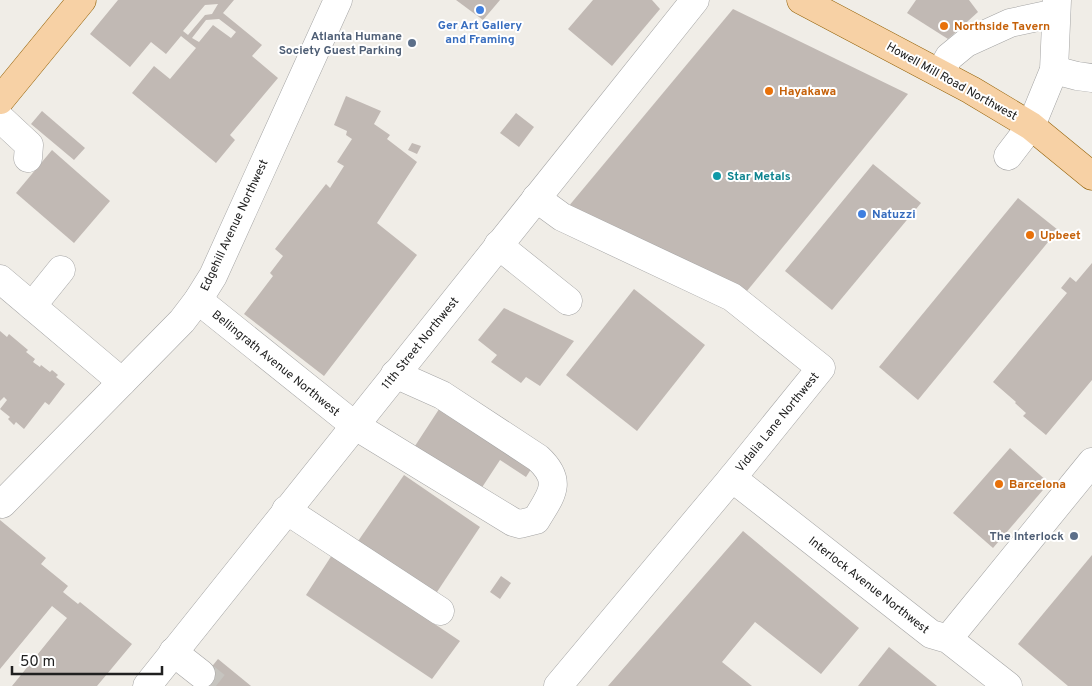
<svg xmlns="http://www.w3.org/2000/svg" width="1092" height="686" viewBox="0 0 1092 686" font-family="Overpass,sans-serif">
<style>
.building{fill:#c1b9b4;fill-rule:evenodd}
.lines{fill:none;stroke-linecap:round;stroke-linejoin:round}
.minor-tunnel{stroke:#c6c4bf;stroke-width:28;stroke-dasharray:28 14;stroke-linecap:butt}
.minor-casing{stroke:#a4a4a4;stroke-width:29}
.major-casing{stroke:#946208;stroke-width:29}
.minor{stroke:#fff;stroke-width:28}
.major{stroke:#f7d1a5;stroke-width:28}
.shop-dot{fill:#3f7fe0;stroke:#fff;stroke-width:2}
.food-dot{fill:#e8710a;stroke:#fff;stroke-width:2}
.service-dot{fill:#5c6f8a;stroke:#fff;stroke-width:2}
.culture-dot{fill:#0f9aa8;stroke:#fff;stroke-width:2}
.labels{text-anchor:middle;stroke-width:4;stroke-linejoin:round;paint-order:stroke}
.shop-label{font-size:12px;font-weight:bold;fill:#366cbe;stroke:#fff}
.food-label{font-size:12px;font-weight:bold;fill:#c56008;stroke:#fff;text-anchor:start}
.service-label{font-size:12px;font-weight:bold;fill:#4e5e75;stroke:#fff;text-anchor:end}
.street-label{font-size:12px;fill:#202020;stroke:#fff}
.culture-label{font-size:12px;font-weight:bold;fill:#0d838f;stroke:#fff;text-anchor:start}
</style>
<rect width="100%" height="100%" fill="#f0ede7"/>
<!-- building -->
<g class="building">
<path d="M118,0h116l-11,13 39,32 -10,11 26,22 -48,57 5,5 -19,23 -84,-70 22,-27 16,13 26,-31 -15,-12 -15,18 -15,-12 -21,25 -40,-33zM218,4l-6,10 -7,1 -17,20 -5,-4 22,-26zM219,19l17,13 -5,6 -18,-13 -14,17 -7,-4 14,-18z"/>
<path d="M456,0h44l-17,20z"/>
<path d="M593,0h59l8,9 -48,57 -44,-37z"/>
<path d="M916,0h53l9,12 -30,27 -41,-26z"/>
<path d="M733,9l175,85 -161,197 -179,-84z"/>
<path d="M346,96l35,15 -7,13 16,11 -3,4 30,23 -40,61 40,32 -93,121 -80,-62 29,-38 -3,-3 13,-17 -8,-7 51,-65 4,4 14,-22 -7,-4 15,-23 -6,-4 1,-4 -13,-6z"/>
<path d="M42,111l43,37 -11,12 -43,-36z"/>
<path d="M516,113l18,14 -15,20 -19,-14z"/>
<path d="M412,143l9,3 -4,8 -9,-4z"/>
<path d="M52,150l58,51 -36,42 -58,-50z"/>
<path d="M873,164l48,39 -89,107 -47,-39z"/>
<path d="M1018,198l40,32 -140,170 -39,-33z"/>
<path d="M1092,263v117l-46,55 -23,-19 3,-3 -11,-10 1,-1 -23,-20 74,-89 -6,-5 9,-11 6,5z"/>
<path d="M634,289l71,56 -68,86 -71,-56z"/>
<path d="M504,308l70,33 -34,45 -14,-9 -5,6 -30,-21 6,-7 -19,-15z"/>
<path d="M0,331l7,6 2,-3 19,16 -2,2 9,7 -2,3 7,5 1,-2 9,7 2,-2 6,5 -2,2 9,7 -16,21 -4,-3 -21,27 -8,-7 -2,3 -6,-6 2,-2 -10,-8 7,-9 -3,-3 -4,4z"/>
<path d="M443,403l92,60 -9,14 -26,-17 -21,32 -66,-43z"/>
<path d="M1010,448l39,35 -56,65 -40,-35z"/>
<path d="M404,475l76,52 -45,68 -79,-51z"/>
<path d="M0,520l46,38 -5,6 27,22 -5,6 15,12 2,-2 52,42 -35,42h-85l55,-68 -15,-12 -52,63z"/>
<path d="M743,531l116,97 -38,46 -66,-52 -33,40 30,24h-144z"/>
<path d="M332,555l128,86 -28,38 -126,-84z"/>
<path d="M1092,555v131h-24l-50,-42z"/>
<path d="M501,576l10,7 -11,16 -10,-7z"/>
<path d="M889,647l48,39h-79z"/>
<path d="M218,659l33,27h-55z"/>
</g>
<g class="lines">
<!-- minor-tunnel -->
<path class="minor-tunnel" d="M201,674l15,12"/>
<!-- minor casing -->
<g class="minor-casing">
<g id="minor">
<path d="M1054,70l23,6 15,2"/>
<path d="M940,73l9,-16 17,-14 44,-20 46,-10"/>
<path d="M0,118l29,27 -1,13"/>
<path d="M1008,156l23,-30 23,-56 3,-70"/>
<path d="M536,198l26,19 170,80 89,71 -89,110 -174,208"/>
<path d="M498,245l70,56"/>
<path d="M0,279l122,103"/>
<path d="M198,300l156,125 159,97 7,2 16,-4c15,-25 28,-38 2,-62l-96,-63 -47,-21"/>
<path d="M32,306l29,-36"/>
<path d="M732,478l199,156 17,5 60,47"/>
<path d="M0,503l2,1 180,-183 16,-21 15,-24 125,-276"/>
<path d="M286,510l154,101"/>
<path d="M948,639l144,-177"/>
<path d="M173,652l28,22"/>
<path d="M147,686l548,-686"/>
</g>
</g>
<!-- major casing -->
<g class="major-casing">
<g id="major">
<path d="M801,0l170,90 60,36 61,50"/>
<path d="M0,100l82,-100"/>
</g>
</g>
<!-- minor -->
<use href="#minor" class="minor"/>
<!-- major -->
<use href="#major" class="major"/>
</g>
<!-- markers -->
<g class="shop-dot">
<circle cx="480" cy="10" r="5"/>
<circle cx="862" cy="214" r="5"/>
</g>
<g class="food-dot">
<circle cx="944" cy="26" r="5"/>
<circle cx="769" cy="91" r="5"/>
<circle cx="1030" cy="235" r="5"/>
<circle cx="999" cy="484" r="5"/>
</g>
<g class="service-dot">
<circle cx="412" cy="43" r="5"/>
<circle cx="1074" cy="536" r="5"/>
</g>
<circle class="culture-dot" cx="717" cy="176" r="5"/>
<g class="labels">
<!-- shop labels -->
<g class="shop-label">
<text x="480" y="29">Ger Art Gallery<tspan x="480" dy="14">and Framing</tspan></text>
<text x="872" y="218" text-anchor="start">Natuzzi</text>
</g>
<!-- food labels -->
<g class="food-label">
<text x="954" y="30">Northside Tavern</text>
<text x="779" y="95">Hayakawa</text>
<text x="1040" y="239">Upbeet</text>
<text x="1009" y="488">Barcelona</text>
</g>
<!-- service labels -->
<g class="service-label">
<text x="402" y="40">Atlanta Humane<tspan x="402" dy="14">Society Guest Parking</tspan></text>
<text x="1064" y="540">The Interlock</text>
</g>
<!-- street labels -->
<g class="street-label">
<text transform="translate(952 81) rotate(29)" y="4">Howell Mill Road Northwest</text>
<text transform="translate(234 225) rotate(-65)" y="4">Edgehill Avenue Northwest</text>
<text transform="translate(420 343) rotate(-51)" y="4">11th Street Northwest</text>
<text transform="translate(276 363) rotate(39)" y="4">Bellingrath Avenue Northwest</text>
<text transform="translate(777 422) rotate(-51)" y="4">Vidalia Lane Northwest</text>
<text transform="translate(869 585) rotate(38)" y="4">Interlock Avenue Northwest</text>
</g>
<!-- culture labels -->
<g class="culture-label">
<text x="727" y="180">Star Metals</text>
</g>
</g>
<!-- scale -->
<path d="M12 666v8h150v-8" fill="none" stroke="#202020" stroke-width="2.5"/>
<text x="20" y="666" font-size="15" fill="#202020" stroke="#ffffff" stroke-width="4" paint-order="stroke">50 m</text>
</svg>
